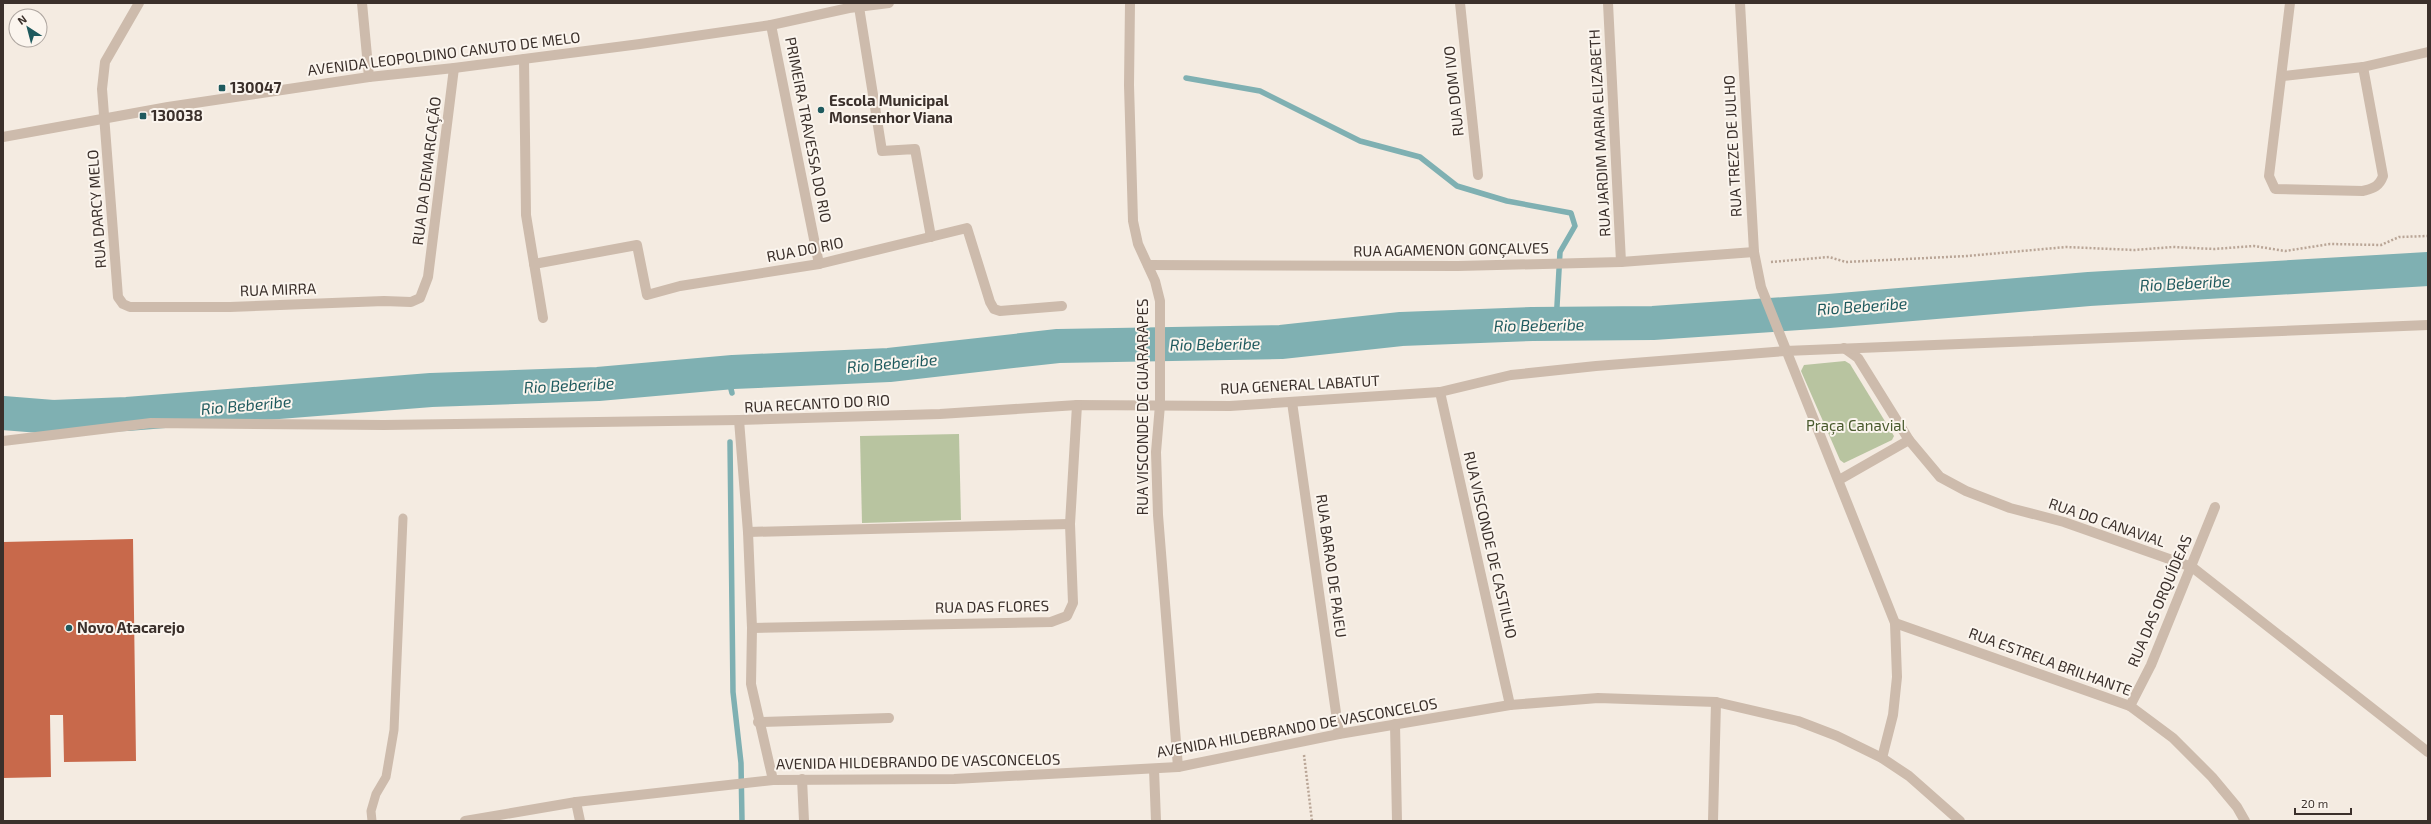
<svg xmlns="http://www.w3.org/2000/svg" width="2431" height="824" viewBox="0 0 2431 824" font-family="'Exo 2',sans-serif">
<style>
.green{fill:#b8c4a0}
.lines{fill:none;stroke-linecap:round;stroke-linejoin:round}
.stream{stroke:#7fb0b2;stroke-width:5.5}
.river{stroke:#7fb0b2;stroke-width:34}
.building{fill:#c8694b}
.path{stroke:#b9a596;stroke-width:2.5;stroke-dasharray:2 2;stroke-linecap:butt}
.service{stroke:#cdbbac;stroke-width:9}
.minor{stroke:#cdbbac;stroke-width:10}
.tertiary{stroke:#cdbbac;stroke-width:10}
.poi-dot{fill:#1f5a5e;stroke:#fbf5ee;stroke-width:1.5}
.labels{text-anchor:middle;stroke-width:4;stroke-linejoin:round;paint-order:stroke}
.street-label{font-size:15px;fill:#3b302b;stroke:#fbf5ee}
.poi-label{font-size:15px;font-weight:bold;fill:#3b302b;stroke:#fbf5ee;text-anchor:start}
.park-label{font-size:15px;fill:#4a5a2e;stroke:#fbf5ee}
.water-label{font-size:16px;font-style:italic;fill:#1f5a5e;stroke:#fbf5ee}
</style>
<rect width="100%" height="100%" fill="#f4ebe1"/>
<!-- green -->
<g class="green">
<path d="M1845,361l5,3 44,72 -2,4 -48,23 -4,-3 -39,-89 3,-6z"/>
<path d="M959,434l2,86 -99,3 -2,-87z"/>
</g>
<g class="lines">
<!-- stream -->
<g class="stream">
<path d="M1186,78l74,13 100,50 60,16 37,29 50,15 64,12 4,13 -15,26 -4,72"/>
<path d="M727,373l5,20"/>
<path d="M730,442l3,250 8,71 1,58"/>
</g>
<!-- river -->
<path class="river" d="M3,413l50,4 74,-3 304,-24 167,-6 135,-12 156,-7 169,-19 223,-4 120,-13 131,-5 121,-1 176,-12 260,-22 339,-20"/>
</g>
<!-- building -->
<path class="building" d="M133,539l3,222 -72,1 -1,-47h-13l1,62 -48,1v-236z"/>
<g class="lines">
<!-- path -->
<g class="path">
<path d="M1771,262l58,-5 17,5 121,-6 99,-9 68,3 39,-3 41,2 40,-3 31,5 45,-7 51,1 18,-8 29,-1"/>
<path d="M1304,755l8,66"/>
</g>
<!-- service -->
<path class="service" d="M372,821l-1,-10 5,-17 10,-17 8,-47 9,-212"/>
<!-- minor -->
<g class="minor">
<path d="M139,3l-34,59 -3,27 16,208 5,7 7,3h100l154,-6 27,1 9,-4 8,-21 26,-209"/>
<path d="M362,3l7,74"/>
<path d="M1130,3l-1,82 4,136 5,23 17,37 5,20v104l-4,47 2,63 20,252"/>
<path d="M1460,3l18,172"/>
<path d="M1608,3l13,259"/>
<path d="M1740,3l14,249 7,35 134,336 2,54 -4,38 -11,43"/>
<path d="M2290,3l-21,173 6,13 88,2c10,-3 16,-4 20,-15l-20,-109"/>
<path d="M859,7l23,144 33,-2 16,88"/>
<path d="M771,25l48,239"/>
<path d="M524,59l2,156 17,103"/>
<path d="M2283,76l80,-9 65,-15"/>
<path d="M534,264l103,-19 10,50 33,-9 139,-22 148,-36 23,74 4,7 6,2 62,-5"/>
<path d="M1148,265l310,1 163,-4 133,-10"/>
<path d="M1844,348l14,10 51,82 31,37 26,14 44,17 54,14 128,45 236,185"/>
<path d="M1440,392l70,313"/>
<path d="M1292,402l47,332"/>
<path d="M739,420l9,112 4,96 -1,56 22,96"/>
<path d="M3,441l148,-18 233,2 355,-5 201,-6 137,-9 153,1 210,-14 71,-17 85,-9 189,-15 643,-26"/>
<path d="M1839,480l70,-40"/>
<path d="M748,532l322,-8"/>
<path d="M1895,623l235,83 43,32 39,39 25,30 8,14"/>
<path d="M752,628l299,-6 16,-6 6,-13 -3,-79 7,-119"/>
<path d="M2130,706l21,-41 64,-158"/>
<path d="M758,722l131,-4"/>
<path d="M1395,724l2,97"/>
<path d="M1154,769l2,52"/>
<path d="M802,779l2,42"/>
<path d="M576,802l4,19"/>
<path d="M1713,821l3,-119"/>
</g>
<!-- tertiary -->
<g class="tertiary">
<path d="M3,137l165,-30 201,-30 85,-9 186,-24 131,-19 78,-17 40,-5"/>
<path d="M465,821l111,-19 197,-22 181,-1 224,-12 161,-33 171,-29 88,-7 118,4 82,19 39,15 45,22 27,18 51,45"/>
</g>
</g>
<!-- markers -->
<g class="poi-dot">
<rect x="218" y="84" width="8" height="8" rx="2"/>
<circle cx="821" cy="110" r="4"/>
<rect x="139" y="112" width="8" height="8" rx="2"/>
<circle cx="69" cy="628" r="4"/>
</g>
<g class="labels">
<!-- street labels -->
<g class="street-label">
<text transform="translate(444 54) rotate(-7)" y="5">AVENIDA LEOPOLDINO CANUTO DE MELO</text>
<text transform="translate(1454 91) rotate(-96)" y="5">RUA DOM IVO</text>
<text transform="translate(808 130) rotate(79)" y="5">PRIMEIRA TRAVESSA DO RIO</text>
<text transform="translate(1600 133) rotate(-93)" y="5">RUA JARDIM MARIA ELIZABETH</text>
<text transform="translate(1733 146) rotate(-93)" y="5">RUA TREZE DE JULHO</text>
<text transform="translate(427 171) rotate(-83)" y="5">RUA DA DEMARCAÇÃO</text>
<text transform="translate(97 209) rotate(-94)" y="5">RUA DARCY MELO</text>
<text transform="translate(805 250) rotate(-11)" y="5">RUA DO RIO</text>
<text transform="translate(1451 250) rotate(-1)" y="5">RUA AGAMENON GONÇALVES</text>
<text transform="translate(278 290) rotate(-2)" y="5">RUA MIRRA</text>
<text transform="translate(1300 385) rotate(-3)" y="5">RUA GENERAL LABATUT</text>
<text transform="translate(817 404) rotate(-3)" y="5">RUA RECANTO DO RIO</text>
<text transform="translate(1143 407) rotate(-90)" y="5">RUA VISCONDE DE GUARARAPES</text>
<text transform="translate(2107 523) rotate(19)" y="5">RUA DO CANAVIAL</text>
<text transform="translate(1490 545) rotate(77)" y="5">RUA VISCONDE DE CASTILHO</text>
<text transform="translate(1331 566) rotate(82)" y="5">RUA BARAO DE PAJEU</text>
<text transform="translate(2160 601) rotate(-67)" y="5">RUA DAS ORQUÍDEAS</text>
<text transform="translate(992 607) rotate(-1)" y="5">RUA DAS FLORES</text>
<text transform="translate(2050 662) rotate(20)" y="5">RUA ESTRELA BRILHANTE</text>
<text transform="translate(1297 728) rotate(-10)" y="5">AVENIDA HILDEBRANDO DE VASCONCELOS</text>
<text transform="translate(918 762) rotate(-1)" y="5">AVENIDA HILDEBRANDO DE VASCONCELOS</text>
</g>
<!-- poi labels -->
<g class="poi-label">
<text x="230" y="93">130047</text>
<text x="829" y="106">Escola Municipal<tspan x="829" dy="17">Monsenhor Viana</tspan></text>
<text x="151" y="121">130038</text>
<text x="77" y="633">Novo Atacarejo</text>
</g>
<!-- park labels -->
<g class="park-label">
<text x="1856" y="431">Praça Canavial</text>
</g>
<!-- water labels -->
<g class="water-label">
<text transform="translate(2185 283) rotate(-3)" y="6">Rio Beberibe</text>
<text transform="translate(1862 306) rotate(-4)" y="6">Rio Beberibe</text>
<text transform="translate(1539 325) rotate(-1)" y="6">Rio Beberibe</text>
<text transform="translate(1215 344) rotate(-1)" y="6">Rio Beberibe</text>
<text transform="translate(892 363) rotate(-5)" y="6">Rio Beberibe</text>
<text transform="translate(569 385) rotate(-3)" y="6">Rio Beberibe</text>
<text transform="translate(246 405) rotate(-5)" y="6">Rio Beberibe</text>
</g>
</g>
<!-- border -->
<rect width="2431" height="824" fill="none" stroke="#3b302b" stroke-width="8"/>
<!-- north arrow -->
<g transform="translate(28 28) rotate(324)"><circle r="19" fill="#fbf5ee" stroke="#aea6a0"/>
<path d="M0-3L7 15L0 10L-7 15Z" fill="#1f5a5e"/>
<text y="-6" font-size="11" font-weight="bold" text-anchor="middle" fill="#3b302b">N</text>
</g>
<!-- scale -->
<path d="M2295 808v6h56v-6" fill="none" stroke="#3b302b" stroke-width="2"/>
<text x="2301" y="808" font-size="12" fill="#3b302b" stroke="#fbf5ee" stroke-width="3" paint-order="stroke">20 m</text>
</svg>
